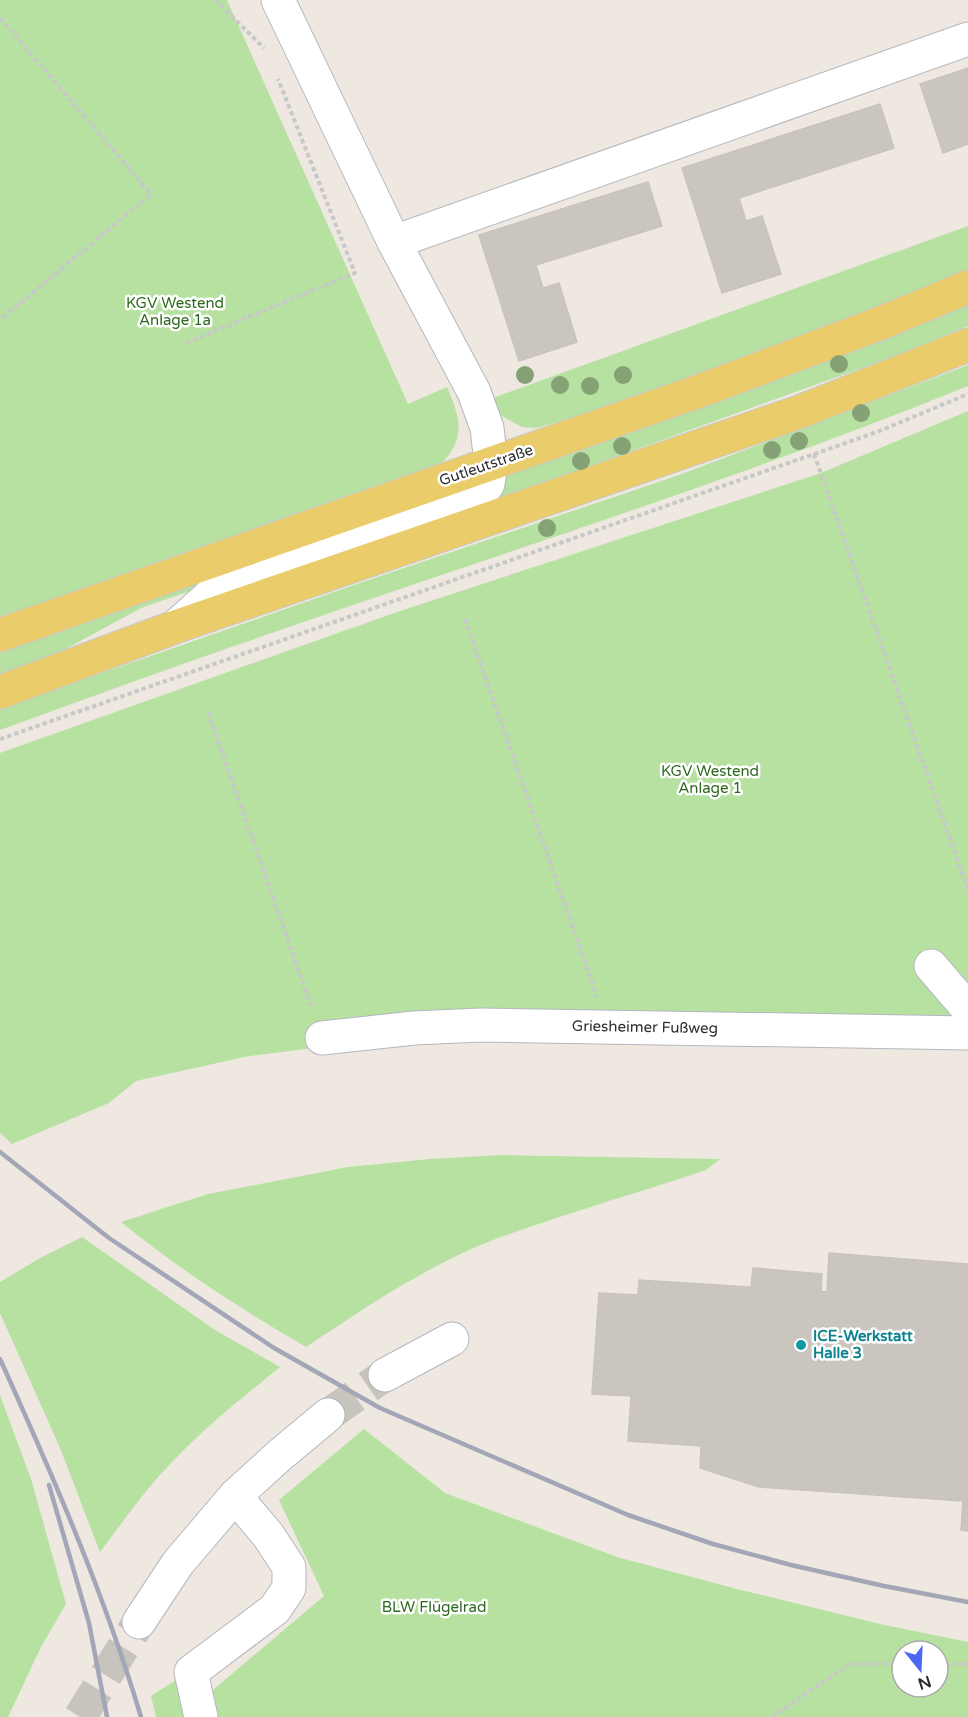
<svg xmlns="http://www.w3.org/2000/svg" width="968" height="1717" viewBox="0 0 968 1717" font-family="'Varela Round',sans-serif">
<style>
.green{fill:#b6e1a1;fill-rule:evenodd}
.building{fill:#cac6bf;stroke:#c9c4ba;stroke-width:1.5}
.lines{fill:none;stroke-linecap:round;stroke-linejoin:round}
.minor-tunnel{stroke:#c7c3bd;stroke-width:33;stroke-dasharray:33 16;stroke-linecap:butt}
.minor-casing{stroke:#b4b7bf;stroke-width:35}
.major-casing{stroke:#c8c8c8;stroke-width:35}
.path{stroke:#c8c8c8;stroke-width:4;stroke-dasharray:4.5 3;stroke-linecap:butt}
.minor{stroke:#fff;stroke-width:33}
.major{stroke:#eacd6a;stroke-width:33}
.rail{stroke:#a3a6b6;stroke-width:4.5}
.tree{fill:#84a276}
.culture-dot{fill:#0f9aa8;stroke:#fff;stroke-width:2}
.labels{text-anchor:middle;stroke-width:5;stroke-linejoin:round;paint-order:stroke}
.park-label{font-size:15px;fill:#2e681f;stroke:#fff}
.street-label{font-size:15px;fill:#2d2d2d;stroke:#fff}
.culture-label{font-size:15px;font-weight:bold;fill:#0d838f;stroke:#fff;text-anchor:start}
</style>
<rect width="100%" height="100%" fill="#eee8e1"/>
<!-- green -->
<g class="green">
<path d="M0,0h227l181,404 39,-17c12,28 20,50 -4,75l-443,155z"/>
<path d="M968,226v45l-113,47 -258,92 -60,18 -15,-1 -20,-11 -12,-17z"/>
<path d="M968,304v22l-81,33 -386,139 -5,-3 11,-20z"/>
<path d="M968,365v21c-231,94 -470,168 -705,250 -88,30 -175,62 -263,94v-20l33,-13 321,-112 325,-110z"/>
<path d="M968,411v629l-397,-7 -225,11 -97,12 -113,25 -27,22 -97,41 -12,-11v-380l400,-142 421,-138z"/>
<path d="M436,506l-295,102 -79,43 -30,14 -32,12v-24l174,-65z"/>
<path d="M501,1155l219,4 -14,11c-71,24 -143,44 -213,70 -67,26 -128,68 -187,107 -65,-38 -126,-77 -185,-125l87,-28 140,-27 82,-8z"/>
<path d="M82,1237l133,93 65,37c-34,28 -70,56 -101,88 -30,29 -54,64 -79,97l-40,-104 -60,-135v-31l40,-24z"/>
<path d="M0,1395l31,84 35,125 -25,43 -33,70h-8z"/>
<path d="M364,1429l81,64 172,64 120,32 143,35 88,18v75h-756l-5,-22 117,-99 -45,-96zM902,1651h36v36h-36z"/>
<path d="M176,1680l18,37h-38l-5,-21z"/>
</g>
<!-- building -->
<g class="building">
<path d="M968,68v76l-25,9 -23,-69z"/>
<path d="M880,104l14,44 -155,50 7,23 16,-5 19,58 -59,19 -40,-125z"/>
<path d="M648,182l14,44 -126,39 7,23 16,-5 18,59 -58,19 -40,-126z"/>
<path d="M829,1253l139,11v267l-7,-1 2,-29 -204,-14 -59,-19 1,-22 -73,-5 11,-161 188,12z"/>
<path d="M753,1268l69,6 -1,18 -70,-5z"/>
<path d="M599,1293l39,2 -7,101 -39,-2z"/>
</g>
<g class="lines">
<!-- minor-tunnel -->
<g class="minor-tunnel">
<path d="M328,1415l57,-40"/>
<path d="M80,1717l59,-95"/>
</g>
<!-- minor casing -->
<g class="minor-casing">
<g id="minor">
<path d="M394,242l574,-203"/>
<path d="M175,627l39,-35 245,-84 17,-10 12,-14 3,-21 -4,-35 -13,-36 -80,-150 -116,-242"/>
<path d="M931,966l37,43"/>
<path d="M322,1038l92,-10 67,-3 487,8"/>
<path d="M385,1375l67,-36"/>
<path d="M139,1622l39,-59 57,-67 45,-41 48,-40"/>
<path d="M201,1717l-10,-45 84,-63 14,-21v-21l-21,-32 -33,-39"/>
</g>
</g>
<!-- major casing -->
<g class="major-casing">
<g id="major">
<path d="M0,635l705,-246 176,-66 87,-36"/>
<path d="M0,692l175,-65 624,-215 169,-67"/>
</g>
</g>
<!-- path -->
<g class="path">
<path d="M215,0l49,48"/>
<path d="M0,18l151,176 -151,126"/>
<path d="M186,343l169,-70 -77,-194"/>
<path d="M814,454l154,436"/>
<path d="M465,619l132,378"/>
<path d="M208,712l104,297"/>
<path d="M0,739l877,-307 91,-38"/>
<path d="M938,1664h30"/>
<path d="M772,1717l78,-53h52"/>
</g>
<!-- minor -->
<use href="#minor" class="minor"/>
<!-- major -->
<use href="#major" class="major"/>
<!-- rail -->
<g class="rail">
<path d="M0,1152l109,86 165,110 106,60 248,107 85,29 78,21 93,21 84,16"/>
<path d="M0,1359c53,117 104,234 141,358"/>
<path d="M49,1485l40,138 18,94"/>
</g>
</g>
<!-- trees -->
<g class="tree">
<circle cx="839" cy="364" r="9"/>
<circle cx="525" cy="375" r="9"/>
<circle cx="623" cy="375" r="9"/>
<circle cx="560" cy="385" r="9"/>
<circle cx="590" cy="386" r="9"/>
<circle cx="861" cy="413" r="9"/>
<circle cx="799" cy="441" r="9"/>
<circle cx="622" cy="446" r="9"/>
<circle cx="772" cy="450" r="9"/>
<circle cx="581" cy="461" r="9"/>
<circle cx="547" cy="528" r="9"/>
</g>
<!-- markers -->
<circle class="culture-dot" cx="801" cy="1345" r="6"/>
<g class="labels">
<!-- park labels -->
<g class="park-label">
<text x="175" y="308">KGV Westend<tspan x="175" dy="17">Anlage 1a</tspan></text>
<text x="710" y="776">KGV Westend<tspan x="710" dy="17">Anlage 1</tspan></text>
<text x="434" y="1612">BLW Flügelrad</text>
</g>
<!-- street labels -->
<g class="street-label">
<text transform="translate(486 465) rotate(-19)" y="5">Gutleutstraße</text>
<text transform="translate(645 1027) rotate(1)" y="5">Griesheimer Fußweg</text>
</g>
<!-- culture labels -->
<g class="culture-label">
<text x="813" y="1341">ICE-Werkstatt<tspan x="813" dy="17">Halle 3</tspan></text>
</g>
</g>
<!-- north arrow -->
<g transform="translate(920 1669) rotate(162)"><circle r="28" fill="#ffffff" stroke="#ababab" stroke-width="1.5"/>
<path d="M0-4.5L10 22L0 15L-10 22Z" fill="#4b68f0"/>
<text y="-9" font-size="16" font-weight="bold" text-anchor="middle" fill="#2d2d2d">N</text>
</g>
</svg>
